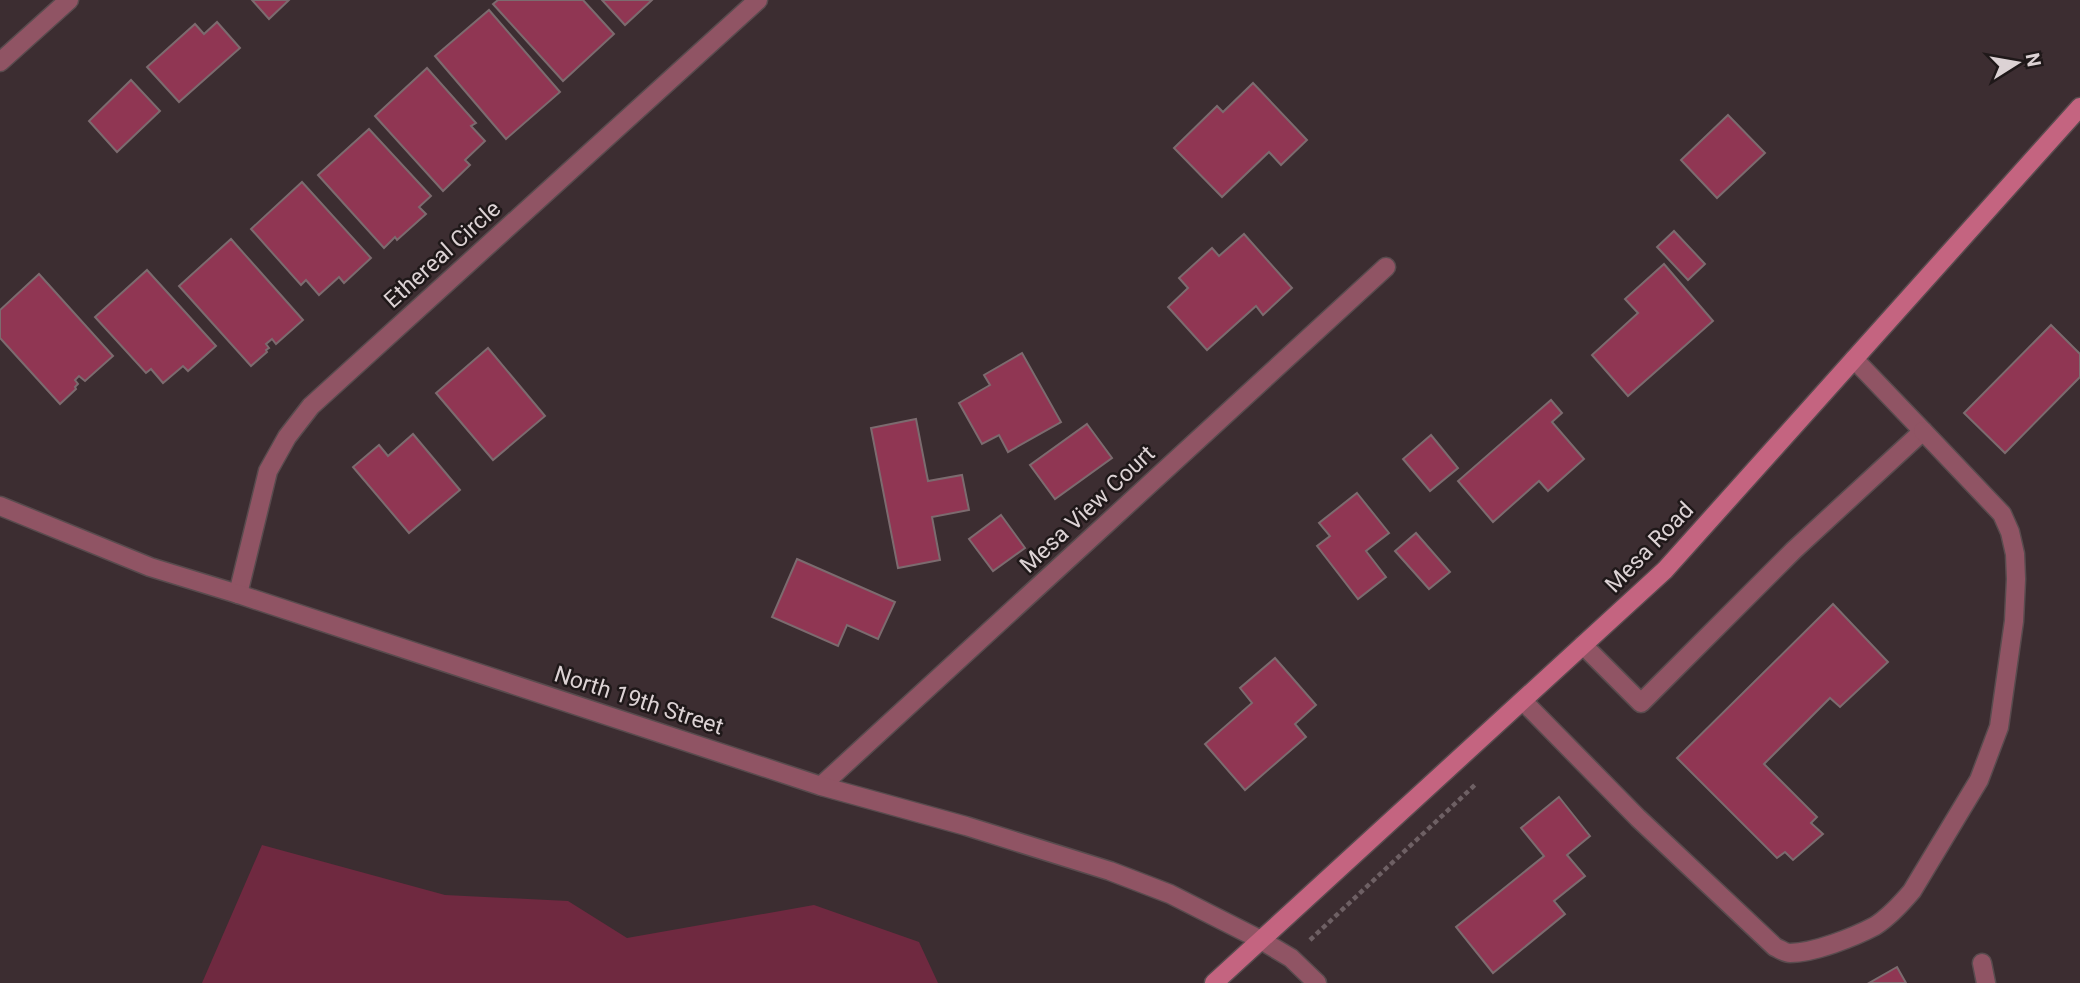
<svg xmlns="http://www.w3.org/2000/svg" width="2080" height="983" viewBox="0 0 2080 983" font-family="Roboto,sans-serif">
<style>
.green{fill:#6f2940}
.building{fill:#903653;stroke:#7c6b6f;stroke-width:2}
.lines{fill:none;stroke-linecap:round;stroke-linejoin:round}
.service-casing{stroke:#594b4e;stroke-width:21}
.minor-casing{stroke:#594b4e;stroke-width:21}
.tertiary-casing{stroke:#594b4e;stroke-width:21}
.secondary-casing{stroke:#594b4e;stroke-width:21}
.path{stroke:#6e6064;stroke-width:4.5;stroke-dasharray:5 3.5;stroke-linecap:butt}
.service{stroke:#905464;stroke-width:18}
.minor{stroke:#905464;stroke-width:18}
.tertiary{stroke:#905464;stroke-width:18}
.secondary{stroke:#c46480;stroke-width:18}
.labels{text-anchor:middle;stroke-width:5;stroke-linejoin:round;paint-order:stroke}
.street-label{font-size:23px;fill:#dcd2d4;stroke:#1f1819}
</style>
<rect width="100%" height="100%" fill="#3c2d31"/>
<!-- green -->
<path class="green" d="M262,845l183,50 123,6 59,37 187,-33 105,37 19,41h-736z"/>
<!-- building -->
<g class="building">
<path d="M252,0h37l-20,19z"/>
<path d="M498,0h85l31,34 -51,47 -70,-77z"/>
<path d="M602,0h50l-27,25z"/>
<path d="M489,10l71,82 -54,47 -71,-83z"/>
<path d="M217,22l23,26 -61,54 -32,-35 48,-43 9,10z"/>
<path d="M427,68l49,55 -5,3 14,15 -20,19 5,5 -27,26 -68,-75z"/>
<path d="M131,80l29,31 -43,41 -28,-31z"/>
<path d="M1253,83l54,57 -26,25 -12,-13 -47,45 -48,-49 43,-42 6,6z"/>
<path d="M1728,115l37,38 -48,45 -36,-38z"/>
<path d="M369,129l62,67 -12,11 7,7 -29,26 -2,-3 -11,11 -66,-73z"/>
<path d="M302,182l69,76 -27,25 -5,-6 -20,18 -13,-15 -5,5 -50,-56z"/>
<path d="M1674,231l31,33 -17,16 -31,-33z"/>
<path d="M1244,234l48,54 -29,27 -7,-9 -49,44 -39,-43 20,-19 -9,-10 33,-30 7,8z"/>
<path d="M231,239l72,81 -27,24 -4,-5 -6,5 3,4 -3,2 1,2 -16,14 -72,-80z"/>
<path d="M1664,264l49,57 -85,75 -36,-41 46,-42 -13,-14z"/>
<path d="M147,270l69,76 -28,25 -5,-5 -20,17 -12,-14 -5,4 -51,-56z"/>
<path d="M39,274l74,82 -28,25 -6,-5 -4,4 3,4 -3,3 1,2 -16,15 -60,-66v-28z"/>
<path d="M2051,325l29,29v23l-75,76 -41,-40z"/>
<path d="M488,348l57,68 -52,44 -57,-67z"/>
<path d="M1022,353l39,69 -53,30 -9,-17 -17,9 -23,-41 31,-18 -6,-10z"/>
<path d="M1551,400l11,13 -10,9 32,37 -36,32 -9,-10 -46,41 -35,-41z"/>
<path d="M916,419l12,62 34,-6 7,35 -37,7 8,43 -42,8 -27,-140z"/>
<path d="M1087,424l25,34 -57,41 -25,-34z"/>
<path d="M413,434l47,56 -51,43 -56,-66 26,-22 9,11z"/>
<path d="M1431,435l27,33 -28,23 -27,-32z"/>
<path d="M1357,493l32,40 -23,18 20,26 -28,22 -41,-53 13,-10 -11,-13z"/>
<path d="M1001,515l24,33 -32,23 -24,-32z"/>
<path d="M1416,533l34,39 -21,17 -34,-38z"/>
<path d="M797,559l98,43 -17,37 -31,-14 -9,21 -66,-29z"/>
<path d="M1833,604l55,58 -48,45 -10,-9 -66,66 53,53 -6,6 12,11 -30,26 -8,-8 -8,6 -100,-100z"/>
<path d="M1275,658l41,47 -21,19 11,13 -61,53 -40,-46 47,-41 -12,-15z"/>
<path d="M1559,797l31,39 -23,19 18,21 -31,25 11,13 -72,59 -37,-46 88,-71 -23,-28z"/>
<path d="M1897,967l9,16h-37z"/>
</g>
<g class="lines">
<!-- service casing -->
<g class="service-casing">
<g id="service">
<path d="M1583,645l58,58 153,-153 129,-119 -69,-72"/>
<path d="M1523,701l115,117 137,129c5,2 10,6 15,6 24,0 64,-16 85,-27 14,-9 26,-22 37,-35l67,-111 20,-53 15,-106 2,-42 -1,-25 -5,-22 -8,-18 -79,-83"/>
</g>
</g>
<!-- minor casing -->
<g class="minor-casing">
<g id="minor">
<path d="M0,62l69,-62"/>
<path d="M238,594l30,-123 19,-34 24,-31 447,-406"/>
<path d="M821,786l565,-519"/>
<path d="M1261,940l30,18 26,25"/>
<path d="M1982,963l4,20"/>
</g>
</g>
<!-- tertiary casing -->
<g class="tertiary-casing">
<path id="tertiary" d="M0,506l150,61 88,27 583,192 145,40 144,45 60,23 91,46"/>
</g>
<!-- secondary casing -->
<g class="secondary-casing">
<path id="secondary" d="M1214,983l451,-413 415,-463"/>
</g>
<!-- path -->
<path class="path" d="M1310,940l167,-157"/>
<!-- service -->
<use href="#service" class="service"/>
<!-- minor -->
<use href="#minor" class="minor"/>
<!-- tertiary -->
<use href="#tertiary" class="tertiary"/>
<!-- secondary -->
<use href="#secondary" class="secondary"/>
</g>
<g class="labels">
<!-- street labels -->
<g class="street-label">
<text transform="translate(442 254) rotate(-42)" y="8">Ethereal Circle</text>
<text transform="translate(1087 509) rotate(-43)" y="8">Mesa View Court</text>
<text transform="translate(1649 547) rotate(-46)" y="8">Mesa Road</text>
<text transform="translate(639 700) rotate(18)" y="8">North 19th Street</text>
</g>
</g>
<!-- north arrow -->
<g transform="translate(2017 63) rotate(79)" stroke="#1f1819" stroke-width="5" paint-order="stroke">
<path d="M0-5L12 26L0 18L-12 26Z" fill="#dcd2d4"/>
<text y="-10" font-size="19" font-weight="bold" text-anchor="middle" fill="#dcd2d4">N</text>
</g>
</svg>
